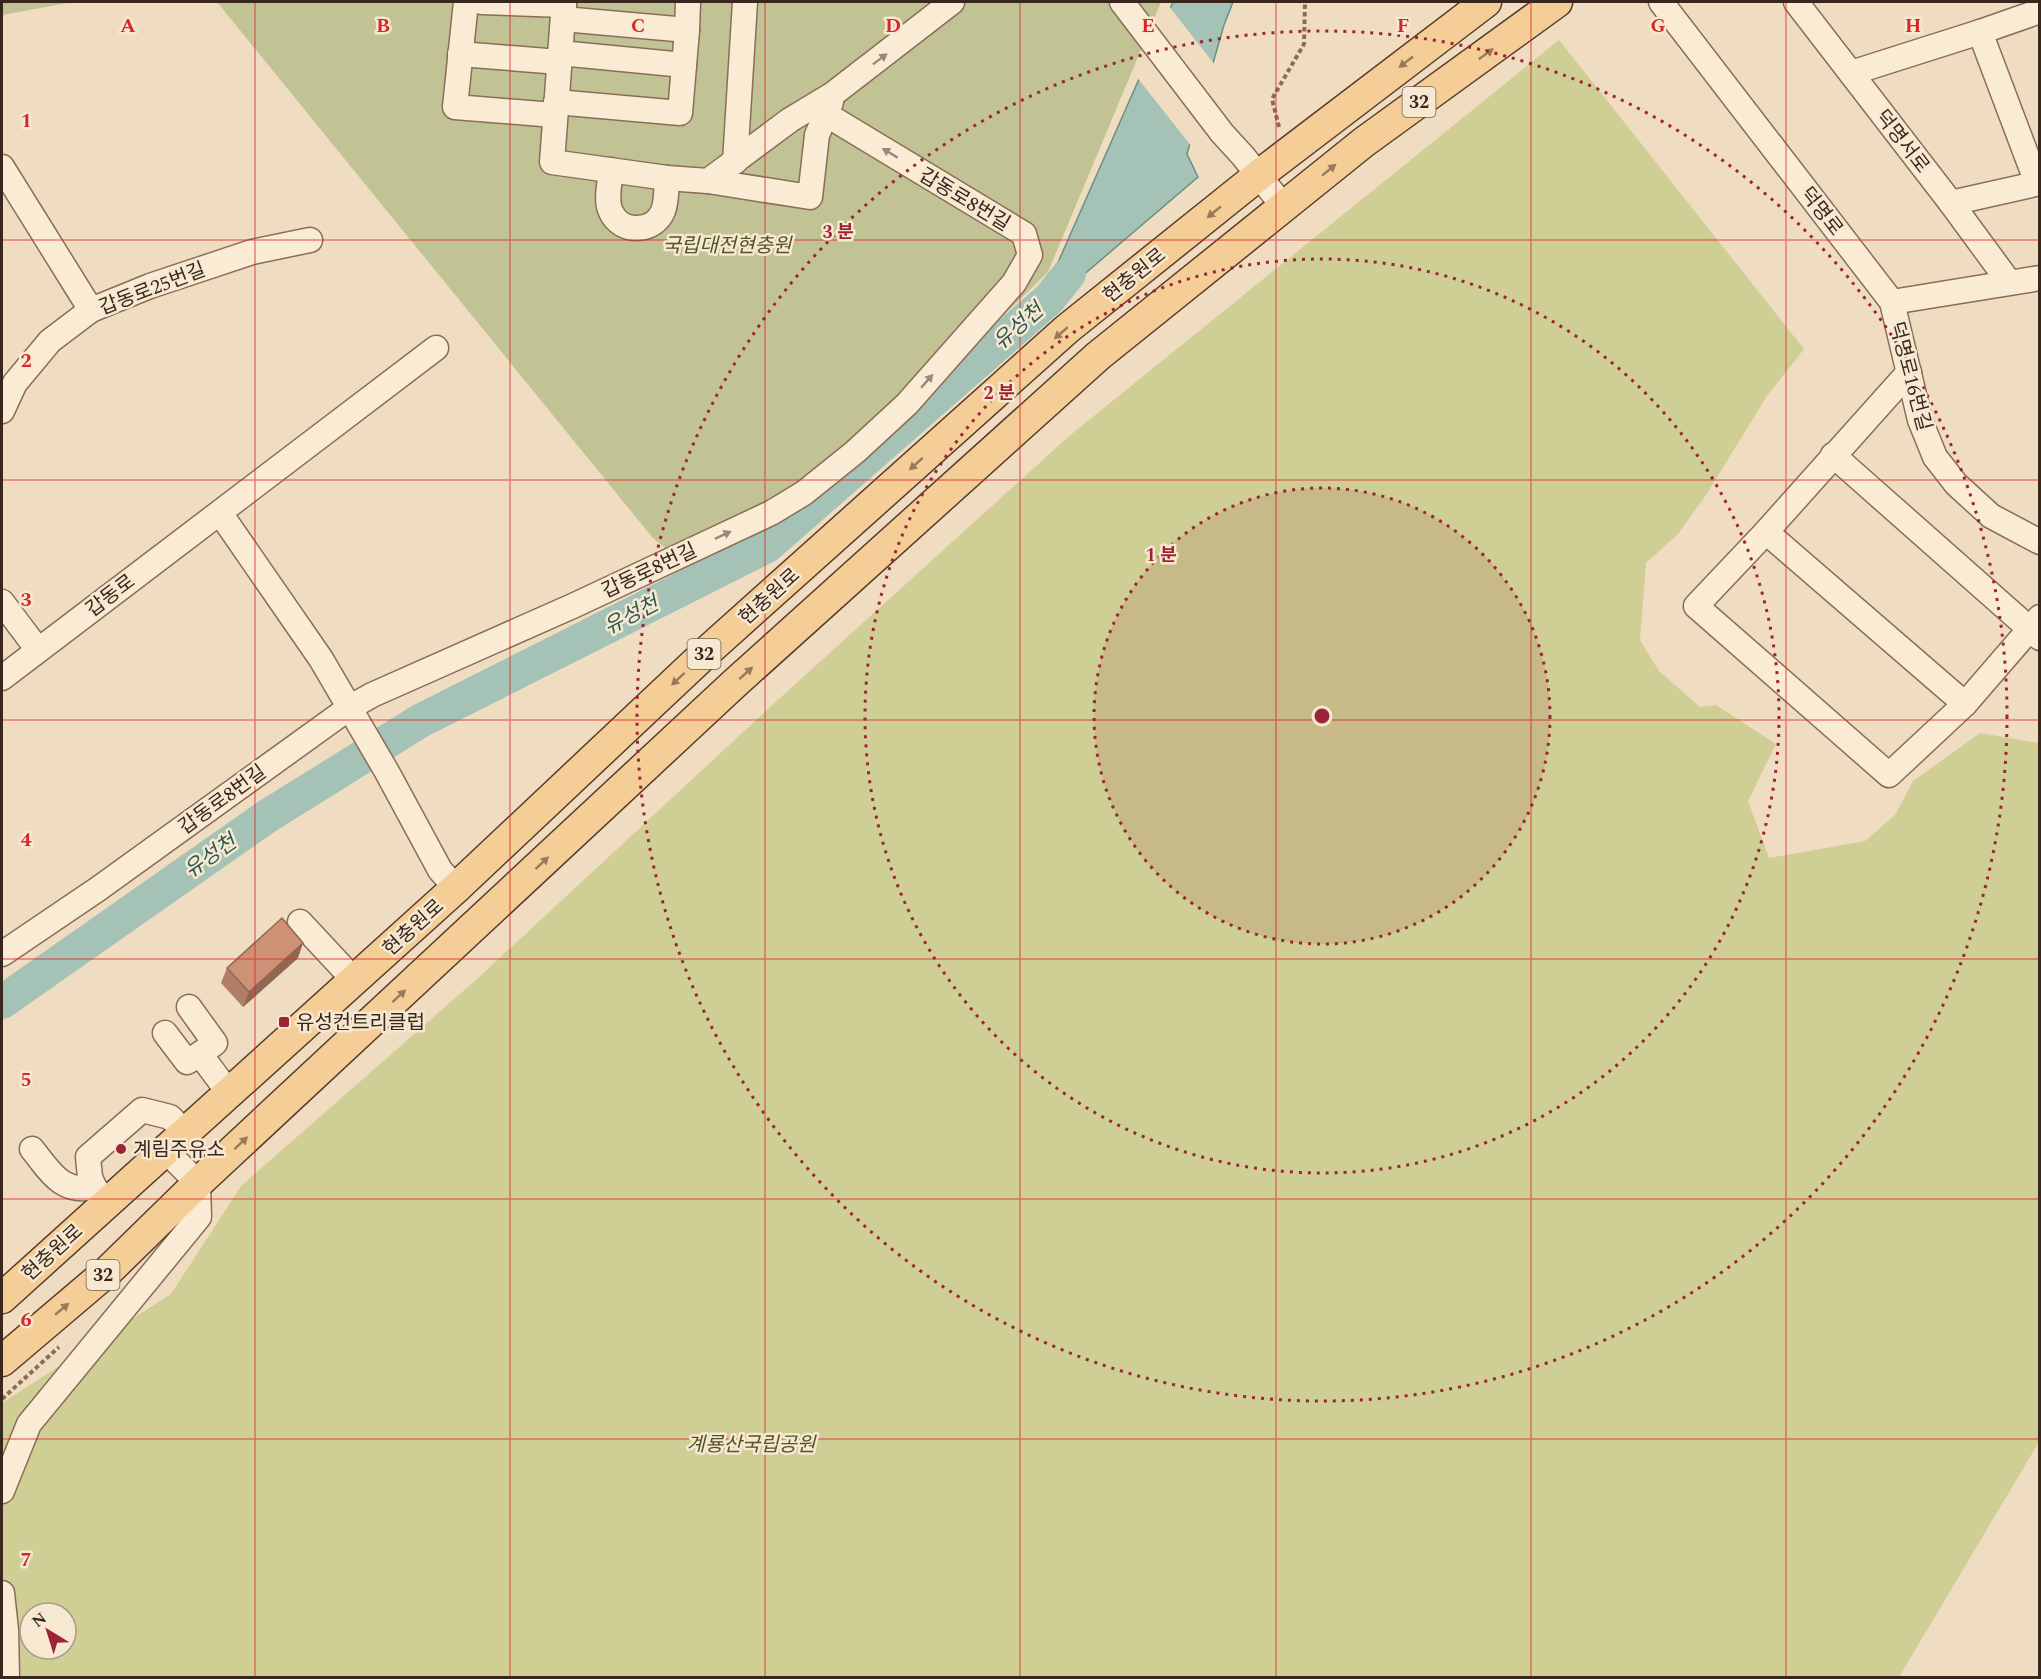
<svg xmlns="http://www.w3.org/2000/svg" width="2041" height="1679" viewBox="0 0 2041 1679" font-family="Spectral,'Noto Sans KR',serif">
<style>
.green{fill:#cece95;fill-rule:evenodd}
.cemetery{fill:#c2c394}
.water{fill:#a4c2b6;stroke:#6b9083;stroke-width:1.5}
.pier{fill:#f0ddc1}
.lines{fill:none;stroke-linecap:round;stroke-linejoin:round}
.river{stroke:#a4c2b6;stroke-width:34}
.minor-casing{stroke:#8a6d58;stroke-width:27}
.major-casing{stroke:#573c2c;stroke-width:33}
.path{stroke:#8a6d58;stroke-width:4;stroke-dasharray:4.5 3;stroke-linecap:butt}
.minor{stroke:#faebd5;stroke-width:24}
.major{stroke:#f5cd97;stroke-width:30}
.wall{fill:#b27d65}
.shaded-wall{fill:#916653}
.building{fill:#cf9176;stroke:#916653;stroke-width:1.5}
.oneway{fill:#977a5a}
.oneway2{fill:#9a8979}
.grid{fill:none;stroke:#d62828;stroke-width:1.5;stroke-opacity:0.55}
.ring{fill:none;stroke:#9b2534;stroke-width:3;stroke-dasharray:3 6}
.poi-dot{fill:#9b2534;stroke:#f7e8d1;stroke-width:2}
.labels{text-anchor:middle;stroke-width:5;stroke-linejoin:round;paint-order:stroke}
.shield{fill:#f7e8d1;stroke:#726153;stroke-width:1.5}
.shield-label{font-size:18px;font-weight:bold;fill:#39271d}
.street-label{font-size:20px;fill:#39271d;stroke:#f7e8d1}
.park-label{font-size:20px;font-style:italic;fill:#4f5623;stroke:#f7e8d1}
.poi-label{font-size:20px;fill:#39271d;stroke:#f7e8d1;text-anchor:start}
.water-label{font-size:21px;font-style:italic;fill:#2b5951;stroke:#f7e8d1}
.grid-label{font-size:20px;text-anchor:middle;font-weight:bold;fill:#d62828;stroke:#f7e8d1;stroke-width:5;stroke-linejoin:round;paint-order:stroke}
.centre{fill:#9b2534;stroke:#f7e8d1;stroke-width:3}
.ring-label{font-size:18px;text-anchor:middle;font-weight:bold;fill:#9b2534;stroke:#f7e8d1;stroke-width:5;stroke-linejoin:round;paint-order:stroke}
</style>
<rect width="100%" height="100%" fill="#f0ddc1"/>
<!-- green -->
<path class="green" d="M1559,40l245,309 -37,47 -61,99 -28,39 -32,29 -6,77 19,31 41,36 16,-2 60,39 -28,57 21,57 96,-17 30,-26 18,-34 67,-48 59,10v699l-140,235h-1897v-274l169,-109 70,-108 236,-207 292,-271 299,-271zM30,1613h36v36h-36z"/>
<!-- cemetery -->
<g class="cemetery">
<path d="M2,2h71l-71,13z"/>
<path d="M217,2h944l-113,270 -215,210 -135,94 -46,-39z"/>
</g>
<!-- water -->
<path class="water" d="M1173,2h60l-9,23 -37,129 11,23 -158,135 -9,-12 21,-24z"/>
<!-- pier -->
<path class="pier" d="M1168,5l47,60 -23,82 -56,-71z"/>
<g class="lines">
<!-- river -->
<path class="river" d="M2,1002l264,-185 154,-96 347,-175 282,-247 20,-25"/>
<!-- minor casing -->
<g class="minor-casing">
<g id="minor">
<path d="M466,2l-11,105 99,8"/>
<path d="M482,2l82,3"/>
<path d="M564,2l-12,160 115,16 41,3 82,-61 43,-26 119,-92"/>
<path d="M1122,2l100,131 21,23 41,51"/>
<path d="M1661,2l231,300 148,-24"/>
<path d="M1796,2l155,201 58,79"/>
<path d="M563,19l124,11 1,-28"/>
<path d="M1980,32l57,151"/>
<path d="M560,53l124,12"/>
<path d="M460,54l99,8"/>
<path d="M1851,73l129,-41 60,-21"/>
<path d="M556,102l124,11 7,-83"/>
<path d="M735,162l10,-160"/>
<path d="M2,167l89,143"/>
<path d="M611,170c-1,13 -6,30 0,42 10,22 43,21 52,-1 4,-10 3,-23 4,-33"/>
<path d="M708,181l102,16 7,-62 14,-33"/>
<path d="M1951,203l89,-20"/>
<path d="M1892,302l28,118 15,37 21,27 35,32 49,26"/>
<path d="M1909,372l-143,160 -70,74 193,169 76,-71 75,-87"/>
<path d="M2,411l13,-28 35,-42 41,-31 59,-24 102,-34 58,-12"/>
<path d="M1833,455l207,183"/>
<path d="M220,513l101,146 66,113 53,98 16,18"/>
<path d="M1766,532l199,172"/>
<path d="M2,602l36,48"/>
<path d="M2,678l434,-330"/>
<path d="M300,922l54,58"/>
<path d="M2,954l96,-65 251,-181 23,-13 203,-90 196,-92 33,-20 51,-41 52,-48 107,-121 16,-28 -6,-21 -197,-119"/>
<path d="M189,1007l26,36 -15,11 29,39"/>
<path d="M165,1033l22,29 13,-8"/>
<path d="M32,1149c18,22 29,45 62,38l10,11"/>
<path d="M94,1187l-4,-10 -2,-20 54,-47 28,7 15,15"/>
<path d="M2,1491l27,-67 170,-207 -1,-34 -33,-33"/>
<path d="M2,1593l4,37 1,48"/>
</g>
</g>
<!-- major casing -->
<g class="major-casing">
<g id="major">
<path d="M2,1298l454,-410 256,-241 355,-318 192,-154 227,-173"/>
<path d="M2,1361l106,-90 90,-88 537,-500 363,-327 266,-214 193,-140"/>
</g>
</g>
<!-- path -->
<g class="path">
<path d="M1279,127l-7,-28 32,-55 1,-42"/>
<path d="M2,1399l57,-52"/>
</g>
<!-- minor -->
<use href="#minor" class="minor"/>
<!-- major -->
<use href="#major" class="major"/>
</g>
<!-- wall -->
<path class="wall" d="M298,958l-55,49 -22,-24 6,-15z"/>
<!-- shaded-wall -->
<path class="shaded-wall" d="M303,943l-5,15 -55,49 6,-15z"/>
<!-- building -->
<path class="building" d="M282,918l21,25 -54,49 -22,-24z"/>
<!-- one-way arrows -->
<defs><path id="oneway-solid" d="M-6-.8H1V-3.2L6.5 0L1 3.2V.8H-6Z" transform="scale(1.5)"/></defs>
<g class="oneway">
<use href="#oneway-solid" transform="translate(1486 54) rotate(-36)"/>
<use href="#oneway-solid" transform="translate(1406 62) rotate(142)"/>
<use href="#oneway-solid" transform="translate(1329 170) rotate(-39)"/>
<use href="#oneway-solid" transform="translate(1214 212) rotate(141)"/>
<use href="#oneway-solid" transform="translate(1061 333) rotate(139)"/>
<use href="#oneway-solid" transform="translate(916 464) rotate(138)"/>
<use href="#oneway-solid" transform="translate(746 673) rotate(-42)"/>
<use href="#oneway-solid" transform="translate(678 679) rotate(137)"/>
<use href="#oneway-solid" transform="translate(542 863) rotate(-43)"/>
<use href="#oneway-solid" transform="translate(399 996) rotate(-43)"/>
<use href="#oneway-solid" transform="translate(241 1143) rotate(-43)"/>
<use href="#oneway-solid" transform="translate(62 1309) rotate(-40)"/>
</g>
<g class="oneway2">
<use href="#oneway-solid" transform="translate(880 59) rotate(-37)"/>
<use href="#oneway-solid" transform="translate(890 153) rotate(-149)"/>
<use href="#oneway-solid" transform="translate(927 381) rotate(-49)"/>
<use href="#oneway-solid" transform="translate(723 535) rotate(-25)"/>
</g>
<!-- grid -->
<path class="grid" d="M255,2v1676M510,2v1676M765,2v1676M1020,2v1676M1276,2v1676M1531,2v1676M1786,2v1676M2,240h2038M2,480h2038M2,720h2038M2,959h2038M2,1199h2038M2,1439h2038"/>
<!-- distance rings -->
<circle cx="1322" cy="716" r="228" fill="#9b2534" fill-opacity=".12"/>
<g class="ring">
<circle cx="1322" cy="716" r="228"/>
<circle cx="1322" cy="716" r="457"/>
<circle cx="1322" cy="716" r="685"/>
</g>
<!-- markers -->
<g class="poi-dot">
<rect x="278" y="1016" width="12" height="12" rx="3"/>
<circle cx="121" cy="1149" r="6"/>
</g>
<g class="labels">
<!-- shield labels -->
<g class="shield">
<rect x="1402.5" y="87" width="33" height="30" rx="4.5"/>
<rect x="687.5" y="639" width="33" height="30" rx="4.5"/>
<rect x="86.5" y="1260" width="33" height="30" rx="4.5"/>
</g>
<g class="shield-label">
<text x="1419" y="108">32</text>
<text x="704" y="660">32</text>
<text x="103" y="1281">32</text>
</g>
<!-- street labels -->
<g class="street-label">
<text transform="translate(1903 141) rotate(52)" y="7">덕명서로</text>
<text transform="translate(965 199) rotate(31)" y="7">갑동로8번길</text>
<text transform="translate(1822 211) rotate(52)" y="7">덕명로</text>
<text transform="translate(1134 275) rotate(-39)" y="7">현충원로</text>
<text transform="translate(152 288) rotate(-21)" y="7">갑동로25번길</text>
<text transform="translate(1911 376) rotate(75)" y="7">덕명로16번길</text>
<text transform="translate(649 570) rotate(-25)" y="7">갑동로8번길</text>
<text transform="translate(110 595) rotate(-37)" y="7">갑동로</text>
<text transform="translate(769 596) rotate(-42)" y="7">현충원로</text>
<text transform="translate(222 799) rotate(-36)" y="7">갑동로8번길</text>
<text transform="translate(413 927) rotate(-42)" y="7">현충원로</text>
<text transform="translate(52 1252) rotate(-42)" y="7">현충원로</text>
</g>
<!-- park labels -->
<g class="park-label">
<text x="727" y="252">국립대전현충원</text>
<text x="751" y="1451">계룡산국립공원</text>
</g>
<!-- poi labels -->
<g class="poi-label">
<text x="296" y="1029">유성컨트리클럽</text>
<text x="133" y="1156">계림주유소</text>
</g>
<!-- water labels -->
<g class="water-label">
<text transform="translate(1018 326) rotate(-41)" y="7">유성천</text>
<text transform="translate(631 615) rotate(-27)" y="7">유성천</text>
<text transform="translate(210 856) rotate(-35)" y="7">유성천</text>
</g>
</g>
<g class="grid-label">
<text x="128" y="32">A</text>
<text x="383" y="32">B</text>
<text x="638" y="32">C</text>
<text x="893" y="32">D</text>
<text x="1148" y="32">E</text>
<text x="1403" y="32">F</text>
<text x="1658" y="32">G</text>
<text x="1913" y="32">H</text>
<text x="26" y="127">1</text>
<text x="26" y="367">2</text>
<text x="26" y="606">3</text>
<text x="26" y="846">4</text>
<text x="26" y="1086">5</text>
<text x="26" y="1326">6</text>
<text x="26" y="1566">7</text>
</g>
<circle cx="1322" cy="716" r="9" class="centre"/>
<g class="ring-label">
<text x="838" y="238">3 분</text>
<text x="999" y="399">2 분</text>
<text x="1161" y="561">1 분</text>
</g>
<!-- border -->
<rect width="2041" height="1679" fill="none" stroke="#39271d" stroke-width="6"/>
<!-- north arrow -->
<g transform="translate(48 1631) rotate(322)"><circle r="28" fill="#f7e8d1" stroke="#ab9b89" stroke-width="1.5"/>
<path d="M0-4.5L10 22L0 15L-10 22Z" fill="#9b2534"/>
<text y="-9" font-size="16" font-weight="bold" text-anchor="middle" fill="#39271d">N</text>
</g>
</svg>
